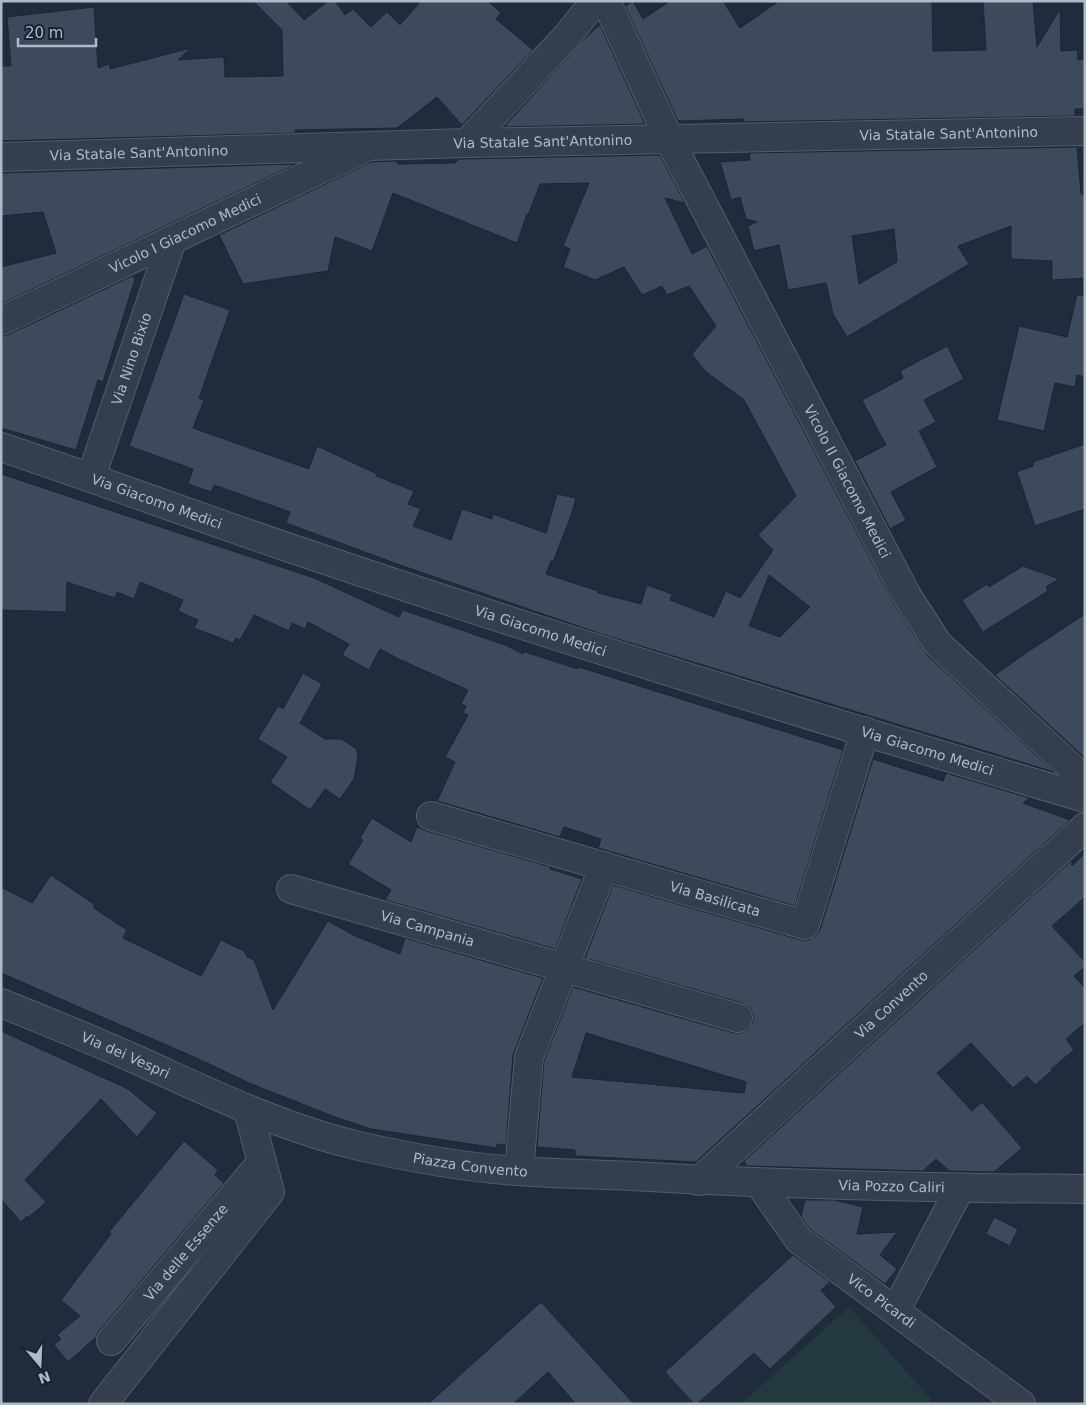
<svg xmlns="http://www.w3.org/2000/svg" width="1086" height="1405" viewBox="0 0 1086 1405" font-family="'DejaVu Sans',sans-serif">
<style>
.green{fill:#223a3d}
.building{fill:#3c4a5c;stroke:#1c2533;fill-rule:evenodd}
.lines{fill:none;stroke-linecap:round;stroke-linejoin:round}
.minor-casing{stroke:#525c6a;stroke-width:30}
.minor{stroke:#343e4c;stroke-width:28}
.labels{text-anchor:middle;stroke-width:4;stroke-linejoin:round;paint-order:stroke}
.street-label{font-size:14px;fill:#afb9c8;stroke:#1a2331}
</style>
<rect width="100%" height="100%" fill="#202c3c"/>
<!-- green -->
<path class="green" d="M849,1307l82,92 -5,5h-185z"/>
<!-- building -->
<g class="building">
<path d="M253,1h33l18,19 24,-19h7l10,14 8,-6 18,18 16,-15 13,13 21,-24h67l13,12 -5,6 37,31 -71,75 -25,-28 -40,31 -102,2 1,3 -295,8v-75h10l-4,-49 87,-10 4,61 11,-4 1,5 81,-21 -13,12 46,-3 1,20 58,-1 -1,-46z"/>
<path d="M633,1l10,18 27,-18h53l17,27 39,-27h153l1,50 53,-1 -3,-49h50l4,46 23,-38 1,42 16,-1 1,10 7,-1v50h-10v7l-331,6v-3l-66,2 -53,-115z"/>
<path d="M600,25l45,99 -141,3 83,-91z"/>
<path d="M1077,147l4,47h4v84l-33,2v-19l-41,-2v-33l-53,20 11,18 -122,73 -14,-23 -7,-31 -38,7 -9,-45 -25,6 -6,-25 9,-4 -11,-3 -6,-22 -9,3 -11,-38 30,-2 -1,-7zM894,229l3,33 -38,22 -7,-48z"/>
<path d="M660,155l25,48 -20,-5 27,56 15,-8 187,358 33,51 127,117 -453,-138 -201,-69 -114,-42 4,-11 -76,-27 -3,7 -23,-8 5,-15 -64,-23 55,-152 46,16 -31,88 5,2 -11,28 116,41 8,-23 60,28 -1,2 38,15 -6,13 13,5 -8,17 38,14 11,-31 30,10 1,-5 53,19 11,-39 19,4 -4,15 -19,49 -2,-1 -5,13 52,17v2l43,11 6,-19 25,9 -2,6 44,17 12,-26 14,7 33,-48 -15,-15 38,-39 -52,-96 -39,-29 -13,-17 24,-28 -27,-40 -22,9 -5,-9 -20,9 -18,-28 -29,13 -32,-13 7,-18 -7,-3 26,-63 -49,1 -12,31 -1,-1 -10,29 -124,-50 -21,58 -37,-14 -7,34 -85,13 -24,-49 152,-73 25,-1 2,3 57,-1 4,-4zM769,575l41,32 -30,30 -31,-11z"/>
<path d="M296,164l-295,140v-37l55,-14 -13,-41 -42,4v-43z"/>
<path d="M132,276l3,3 -32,103 -5,-2 -22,70 -75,-22v-92l7,-1z"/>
<path d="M1077,295l8,1v81l-8,-2 -2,12 -20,-4 -11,48 -47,-11 22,-94 48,11z"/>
<path d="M947,346l17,33 -40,21 12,22 -17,9 18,36 -46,25 15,28 -16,9 -35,-68 31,-16 -24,-45 41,-22 -3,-7z"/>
<path d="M1085,444v65l-50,17 -18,-54 16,-6v-4z"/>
<path d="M1,474l313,104 85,39 4,-7 102,35 18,9 2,-2 53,17 1,-2 264,83 -48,156 -197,-58 3,-9 -37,-12 -4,10 -123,-36 18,-39 -10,-5 23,-42 -5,-2 3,-7 -5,-2 7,-14 -67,-30 -21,-11 -11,21 -27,-15 7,-11 -41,-22 -3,7 -13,-6 -3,8 -35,-16 -14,25 -4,-2 -3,5 -39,-15 4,-8 -20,-9 5,-11 -43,-18 -6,17 -17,-7 -2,6 -48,-16 -1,30 -65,-2z"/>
<path d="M1023,566l36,13 -13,8 2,4 -65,41 -21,-32 25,-16 2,3z"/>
<path d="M1085,614v144l-90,-83 25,-18z"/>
<path d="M303,673l19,11 -22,39 25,16h17l14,10 2,7 -4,23 -14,20 -15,-10 -15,21 -40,-28 17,-25 -29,-18 20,-33 5,3z"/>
<path d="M873,759l70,22 3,-8 84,25 -7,5 47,17 -374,342 -121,-6v-6l-38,-3 7,-86 29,-74 161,46h7l7,-3 5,-8v-7l-3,-7 -8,-5 -157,-45 28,-73 188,55h8l7,-4 4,-6zM586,1033l160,49 -2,11 -172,-16z"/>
<path d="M372,818l39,24 6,-15 10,4 124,36 -1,2 32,10 -27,70 -170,-49 6,-10 -43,-26 15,-24 -3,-2z"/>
<path d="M1085,853v44l-33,29 33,36v5l-11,9 11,12v35l-19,16 8,11 -23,19 2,1 -18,15 -8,-9 -14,12 -42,-45 -34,30 35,38 10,-9 40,46 -28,24 -45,-1 -13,-12 -13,12 -176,-5 -3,-5 328,-301v6z"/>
<path d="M51,875l43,29v4l10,7 23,15 -4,8 78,38 20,-36 23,11 3,6 7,3 19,50 55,-89 27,15 45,18 5,-16 138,40 -30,77 -7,90 -9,-1v4l-126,-19 -36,-12 -86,-34 -46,-22 -202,-88v-86l31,16z"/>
<path d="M1,1031l127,58 29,24 -20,24 -36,-38 -76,81 21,22 -18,16 -1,-2 -6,6 -20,-23z"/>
<path d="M184,1141l34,29 -3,5 9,8 -125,148 -3,6 -28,25 -14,-17 7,-6 -4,-4 23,-19 -19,-16 50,-66 -2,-2z"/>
<path d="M805,1200h29l29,7 -6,27 40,-2 -17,23 17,14 -12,15 -75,-55 -9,-13z"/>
<path d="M994,1217l24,12 -8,17 -24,-12z"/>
<path d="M793,1255l37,27 -9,8 15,17 -66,62 -16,-16 -57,51h-3l-29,-32z"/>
<path d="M541,1302l93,102h-58l-28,-32 -35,32h-85z"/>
</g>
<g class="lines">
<!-- minor casing -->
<g class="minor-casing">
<g id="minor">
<path id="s1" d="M606,1l63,138 238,457 31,48 147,136"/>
<path d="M467,143l101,-108 27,-34"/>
<path id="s2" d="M1,157l466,-14 618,-12"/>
<path id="s3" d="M1,321l360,-171"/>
<path id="s4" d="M1,447c96,32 191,68 286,100 264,90 531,172 798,251"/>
<path id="s5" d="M91,477l81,-237"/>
<path id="s6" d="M431,816l374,109 60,-194"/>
<path id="s7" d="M291,889l447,129"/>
<path id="s8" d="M1,1003c45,18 90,36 134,56 74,33 146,69 224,87 53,12 107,22 161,25 37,3 74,3 112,5 150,9 302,12 453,13"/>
<path d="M519,1171l10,-114 75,-191"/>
<path id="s9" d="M699,1181l386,-354"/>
<path id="s10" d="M759,1183l40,57 222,164"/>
<path d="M896,1310l64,-122"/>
<path id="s11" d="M111,1341l151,-179"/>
<path d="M103,1404l167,-212 -22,-82"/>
</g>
</g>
<!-- minor -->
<use href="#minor" class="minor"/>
</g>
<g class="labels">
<!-- street labels -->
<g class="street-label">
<text dy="5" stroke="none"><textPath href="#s2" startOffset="948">Via Statale Sant'Antonino</textPath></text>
<text dy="5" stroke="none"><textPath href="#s2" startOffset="542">Via Statale Sant'Antonino</textPath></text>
<text dy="5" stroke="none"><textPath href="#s2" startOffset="138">Via Statale Sant'Antonino</textPath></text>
<text dy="5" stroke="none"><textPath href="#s3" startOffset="204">Vicolo I Giacomo Medici</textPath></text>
<text dy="5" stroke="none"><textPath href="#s5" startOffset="125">Via Nino Bixio</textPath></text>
<text dy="5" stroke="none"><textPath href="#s1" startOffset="538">Vicolo II Giacomo Medici</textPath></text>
<text dy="5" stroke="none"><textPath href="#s4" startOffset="165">Via Giacomo Medici</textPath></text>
<text dy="5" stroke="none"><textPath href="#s4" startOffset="570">Via Giacomo Medici</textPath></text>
<text dy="5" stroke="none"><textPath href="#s4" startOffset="975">Via Giacomo Medici</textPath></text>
<text dy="5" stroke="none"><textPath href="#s6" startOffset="296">Via Basilicata</textPath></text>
<text dy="5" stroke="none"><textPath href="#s7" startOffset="142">Via Campania</textPath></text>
<text dy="5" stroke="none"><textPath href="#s9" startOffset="261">Via Convento</textPath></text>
<text dy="5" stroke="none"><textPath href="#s8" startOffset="135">Via dei Vespri</textPath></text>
<text dy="5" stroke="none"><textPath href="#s8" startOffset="499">Piazza Convento</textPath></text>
<text dy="5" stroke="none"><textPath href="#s8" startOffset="921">Via Pozzo Caliri</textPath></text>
<text dy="5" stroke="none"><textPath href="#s11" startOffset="116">Via delle Essenze</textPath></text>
<text dy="5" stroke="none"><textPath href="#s10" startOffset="172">Vico Picardi</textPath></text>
</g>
</g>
<!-- border -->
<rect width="1086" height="1405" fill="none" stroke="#afb9c8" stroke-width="5"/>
<!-- north arrow -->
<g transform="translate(40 1365) rotate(161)" stroke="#1a2331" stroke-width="4" paint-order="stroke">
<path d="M0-4L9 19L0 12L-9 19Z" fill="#afb9c8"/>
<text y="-8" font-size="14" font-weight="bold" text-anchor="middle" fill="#afb9c8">N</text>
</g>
<!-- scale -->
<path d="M18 38v8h78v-8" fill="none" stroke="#afb9c8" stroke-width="2.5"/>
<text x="25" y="38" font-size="15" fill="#afb9c8" stroke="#1a2331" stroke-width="4" paint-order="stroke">20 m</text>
</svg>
